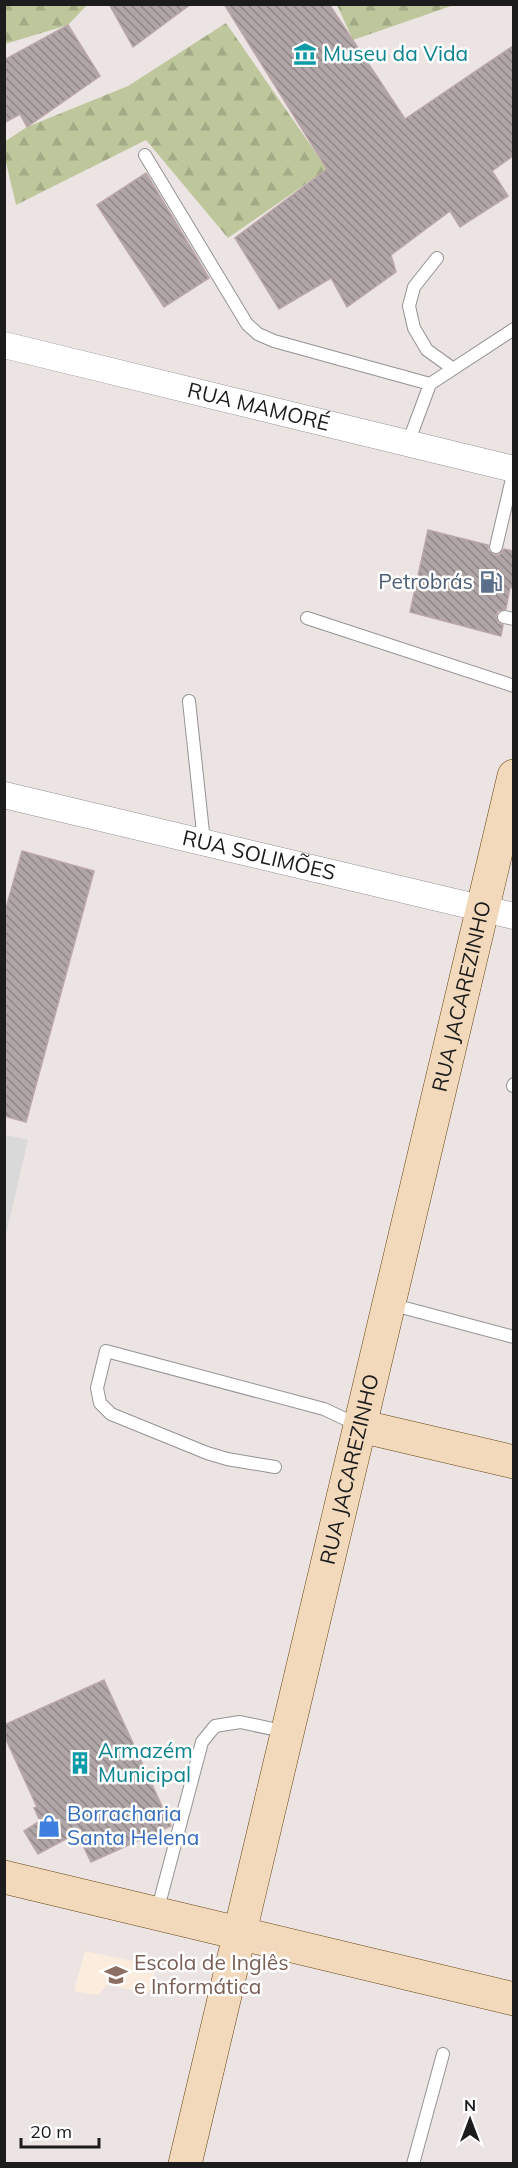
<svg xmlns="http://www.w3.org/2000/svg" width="518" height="2168" viewBox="0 0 518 2168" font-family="Mulish,sans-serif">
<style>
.residential{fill:#dad9d9}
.education{fill:#fbecdd}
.forest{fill:url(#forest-firs)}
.building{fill:url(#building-back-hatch);stroke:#bca7a8;stroke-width:1.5}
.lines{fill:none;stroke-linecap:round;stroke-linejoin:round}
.lane-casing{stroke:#939393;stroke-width:14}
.street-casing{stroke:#939393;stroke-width:27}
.secondary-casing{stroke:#654310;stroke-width:34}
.lane{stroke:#fff;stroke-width:12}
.street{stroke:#fff;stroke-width:26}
.secondary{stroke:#f2d9bb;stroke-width:33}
.labels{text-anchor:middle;stroke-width:5;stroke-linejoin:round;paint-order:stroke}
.culture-label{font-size:21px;fill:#0d838f;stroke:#fff;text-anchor:start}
.street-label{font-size:21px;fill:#1c1c1c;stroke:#fff}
.service-label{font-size:21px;fill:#4e5e75;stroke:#fff;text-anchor:end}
.shop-label{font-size:21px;fill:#366cbe;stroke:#fff;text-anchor:start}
.education-label{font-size:21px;fill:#785e54;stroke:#fff;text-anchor:start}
</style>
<defs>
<pattern id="forest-firs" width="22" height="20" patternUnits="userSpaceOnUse" patternTransform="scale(1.5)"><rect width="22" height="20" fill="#bec79c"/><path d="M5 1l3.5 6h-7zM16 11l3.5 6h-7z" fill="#a3aa86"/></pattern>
<pattern id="building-back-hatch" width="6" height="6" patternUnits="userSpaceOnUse" patternTransform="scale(1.5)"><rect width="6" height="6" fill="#b1a6a7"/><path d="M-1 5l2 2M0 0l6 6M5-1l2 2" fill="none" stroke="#8f8687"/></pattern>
</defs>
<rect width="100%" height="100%" fill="#ece4e3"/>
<!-- residential -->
<path class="residential" d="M5,1135l23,5 -23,98 -1,-103z"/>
<!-- education -->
<path class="education" d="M85,1951l72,15 -9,27 -41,-8 -9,10 -24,-4z"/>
<!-- forest -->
<g class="forest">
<path d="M5,4h82v1l-19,20 -63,19z"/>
<path d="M337,5h117l-101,35z"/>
<path d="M226,23l101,146 -99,69 -82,-98 -130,65 -11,-47 -1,-16 23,-15 101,-41z"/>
</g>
<!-- building -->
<g class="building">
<path d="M109,4h82l-58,43z"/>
<path d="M224,4h105l76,115 108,-73v110l-21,15 16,25 -48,31 -10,-16 -59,44 5,17 -49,35 -16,-29 -52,31 -44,-71 92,-69z"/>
<path d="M68,25l32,51 -73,51 -7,-13 -16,9v-63z"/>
<path d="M146,173l63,105 -45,29 -67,-102z"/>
<path d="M428,530l60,15v5l6,5h5l5,-6 9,2v37l-3,-1 -4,22 -8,2 -2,5 2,7 5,2 -2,11 -91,-24z"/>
<path d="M22,851l72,20 -68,251 -22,-6v-201z"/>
<path d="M104,1680l67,146 -80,36 -14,-29 -39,21 -14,-23 16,-10 -6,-13 3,-1 -33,-72v-10z"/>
</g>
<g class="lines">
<!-- lane casing -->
<g class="lane-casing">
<g id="lane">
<path d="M145,155l102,169 11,10 16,7 156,43 -22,59"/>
<path d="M437,258l-23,29 -5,19 5,22 13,22 25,18"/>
<path d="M430,384l84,-55"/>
<path d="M496,547l18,-77"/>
<path d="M504,617l10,2"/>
<path d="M307,618l207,68"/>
<path d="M189,701l15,141"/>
<path d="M513,1086l1,-2"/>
<path d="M390,1304l124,33"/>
<path d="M275,1467l-48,-8 -20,-6 -96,-39 -11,-11 -3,-15 9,-37 218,58 34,16"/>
<path d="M157,1912l45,-170 13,-16 25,-4 47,10"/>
<path d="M413,2164l30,-110"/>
</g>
</g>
<!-- street casing -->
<g class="street-casing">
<g id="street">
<path id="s1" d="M4,345l510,124"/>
<path id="s2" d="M4,795l510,121"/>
</g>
</g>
<!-- secondary casing -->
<g class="secondary-casing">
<g id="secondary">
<path d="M360,1426l154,36"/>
<path d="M4,1877l510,122"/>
<path id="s3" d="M185,2164l329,-1388"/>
</g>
</g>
<!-- lane -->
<use href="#lane" class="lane"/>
<!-- street -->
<use href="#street" class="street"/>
<!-- secondary -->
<use href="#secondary" class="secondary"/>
</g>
<!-- icons -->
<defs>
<g id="museum-bare" transform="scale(1.8)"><path d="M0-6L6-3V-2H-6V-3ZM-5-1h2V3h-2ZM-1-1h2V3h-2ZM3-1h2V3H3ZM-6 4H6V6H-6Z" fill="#0f9aa8" stroke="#fff" stroke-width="2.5" paint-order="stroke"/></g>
<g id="fuel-bare" transform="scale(1.8)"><path d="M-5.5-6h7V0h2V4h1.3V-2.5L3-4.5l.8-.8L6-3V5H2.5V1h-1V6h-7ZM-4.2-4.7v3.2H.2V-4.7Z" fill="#5c6f8a" stroke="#fff" stroke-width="2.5" paint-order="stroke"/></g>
<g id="building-bare" transform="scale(1.8)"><path d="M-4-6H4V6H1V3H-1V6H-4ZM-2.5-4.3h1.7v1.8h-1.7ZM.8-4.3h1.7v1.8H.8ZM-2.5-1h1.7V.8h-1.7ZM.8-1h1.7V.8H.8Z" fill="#0f9aa8" stroke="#fff" stroke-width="2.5" paint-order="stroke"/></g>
<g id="shop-bare" transform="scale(1.8)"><path d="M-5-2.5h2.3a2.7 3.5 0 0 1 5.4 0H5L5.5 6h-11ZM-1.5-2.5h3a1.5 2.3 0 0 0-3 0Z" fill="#3f7fe0" stroke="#fff" stroke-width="2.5" paint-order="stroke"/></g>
<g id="school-bare" transform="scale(1.8)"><path d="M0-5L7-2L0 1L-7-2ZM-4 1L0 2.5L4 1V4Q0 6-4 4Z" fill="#8d6e63" stroke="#fff" stroke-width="2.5" paint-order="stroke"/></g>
</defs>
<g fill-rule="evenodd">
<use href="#museum-bare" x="305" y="54"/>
<use href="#fuel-bare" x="491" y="582"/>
<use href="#building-bare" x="80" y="1763"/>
<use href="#shop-bare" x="49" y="1826"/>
<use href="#school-bare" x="116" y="1975"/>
</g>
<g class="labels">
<!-- culture labels -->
<g class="culture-label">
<text x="323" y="61">Museu da Vida</text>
<text x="98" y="1758">Armazém<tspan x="98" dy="24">Municipal</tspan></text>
</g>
<!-- street labels -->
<g class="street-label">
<text dy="7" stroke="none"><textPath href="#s1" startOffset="262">RUA MAMORÉ</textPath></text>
<text dy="7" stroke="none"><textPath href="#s2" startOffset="262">RUA SOLIMÕES</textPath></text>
<text dy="7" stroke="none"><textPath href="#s3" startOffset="1200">RUA JACAREZINHO</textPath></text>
<text dy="7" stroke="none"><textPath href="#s3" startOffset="714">RUA JACAREZINHO</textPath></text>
</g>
<!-- service labels -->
<g class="service-label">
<text x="473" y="589">Petrobrás</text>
</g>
<!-- shop labels -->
<g class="shop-label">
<text x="67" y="1821">Borracharia<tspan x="67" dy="24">Santa Helena</tspan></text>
</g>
<!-- education labels -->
<g class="education-label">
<text x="134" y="1970">Escola de Inglês<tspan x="134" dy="24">e Informática</tspan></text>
</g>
</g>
<!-- border -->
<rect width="518" height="2168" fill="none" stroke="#1c1c1c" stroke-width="12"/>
<!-- north arrow -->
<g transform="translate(470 2120)" stroke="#ffffff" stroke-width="4.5" paint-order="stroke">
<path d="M0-4.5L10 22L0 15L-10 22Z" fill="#1c1c1c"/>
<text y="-9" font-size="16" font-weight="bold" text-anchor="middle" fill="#1c1c1c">N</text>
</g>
<!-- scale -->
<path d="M21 2138v9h78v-9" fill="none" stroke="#1c1c1c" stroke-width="3"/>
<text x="30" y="2138" font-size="18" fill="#1c1c1c" stroke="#ffffff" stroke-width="4.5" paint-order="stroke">20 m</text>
</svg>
